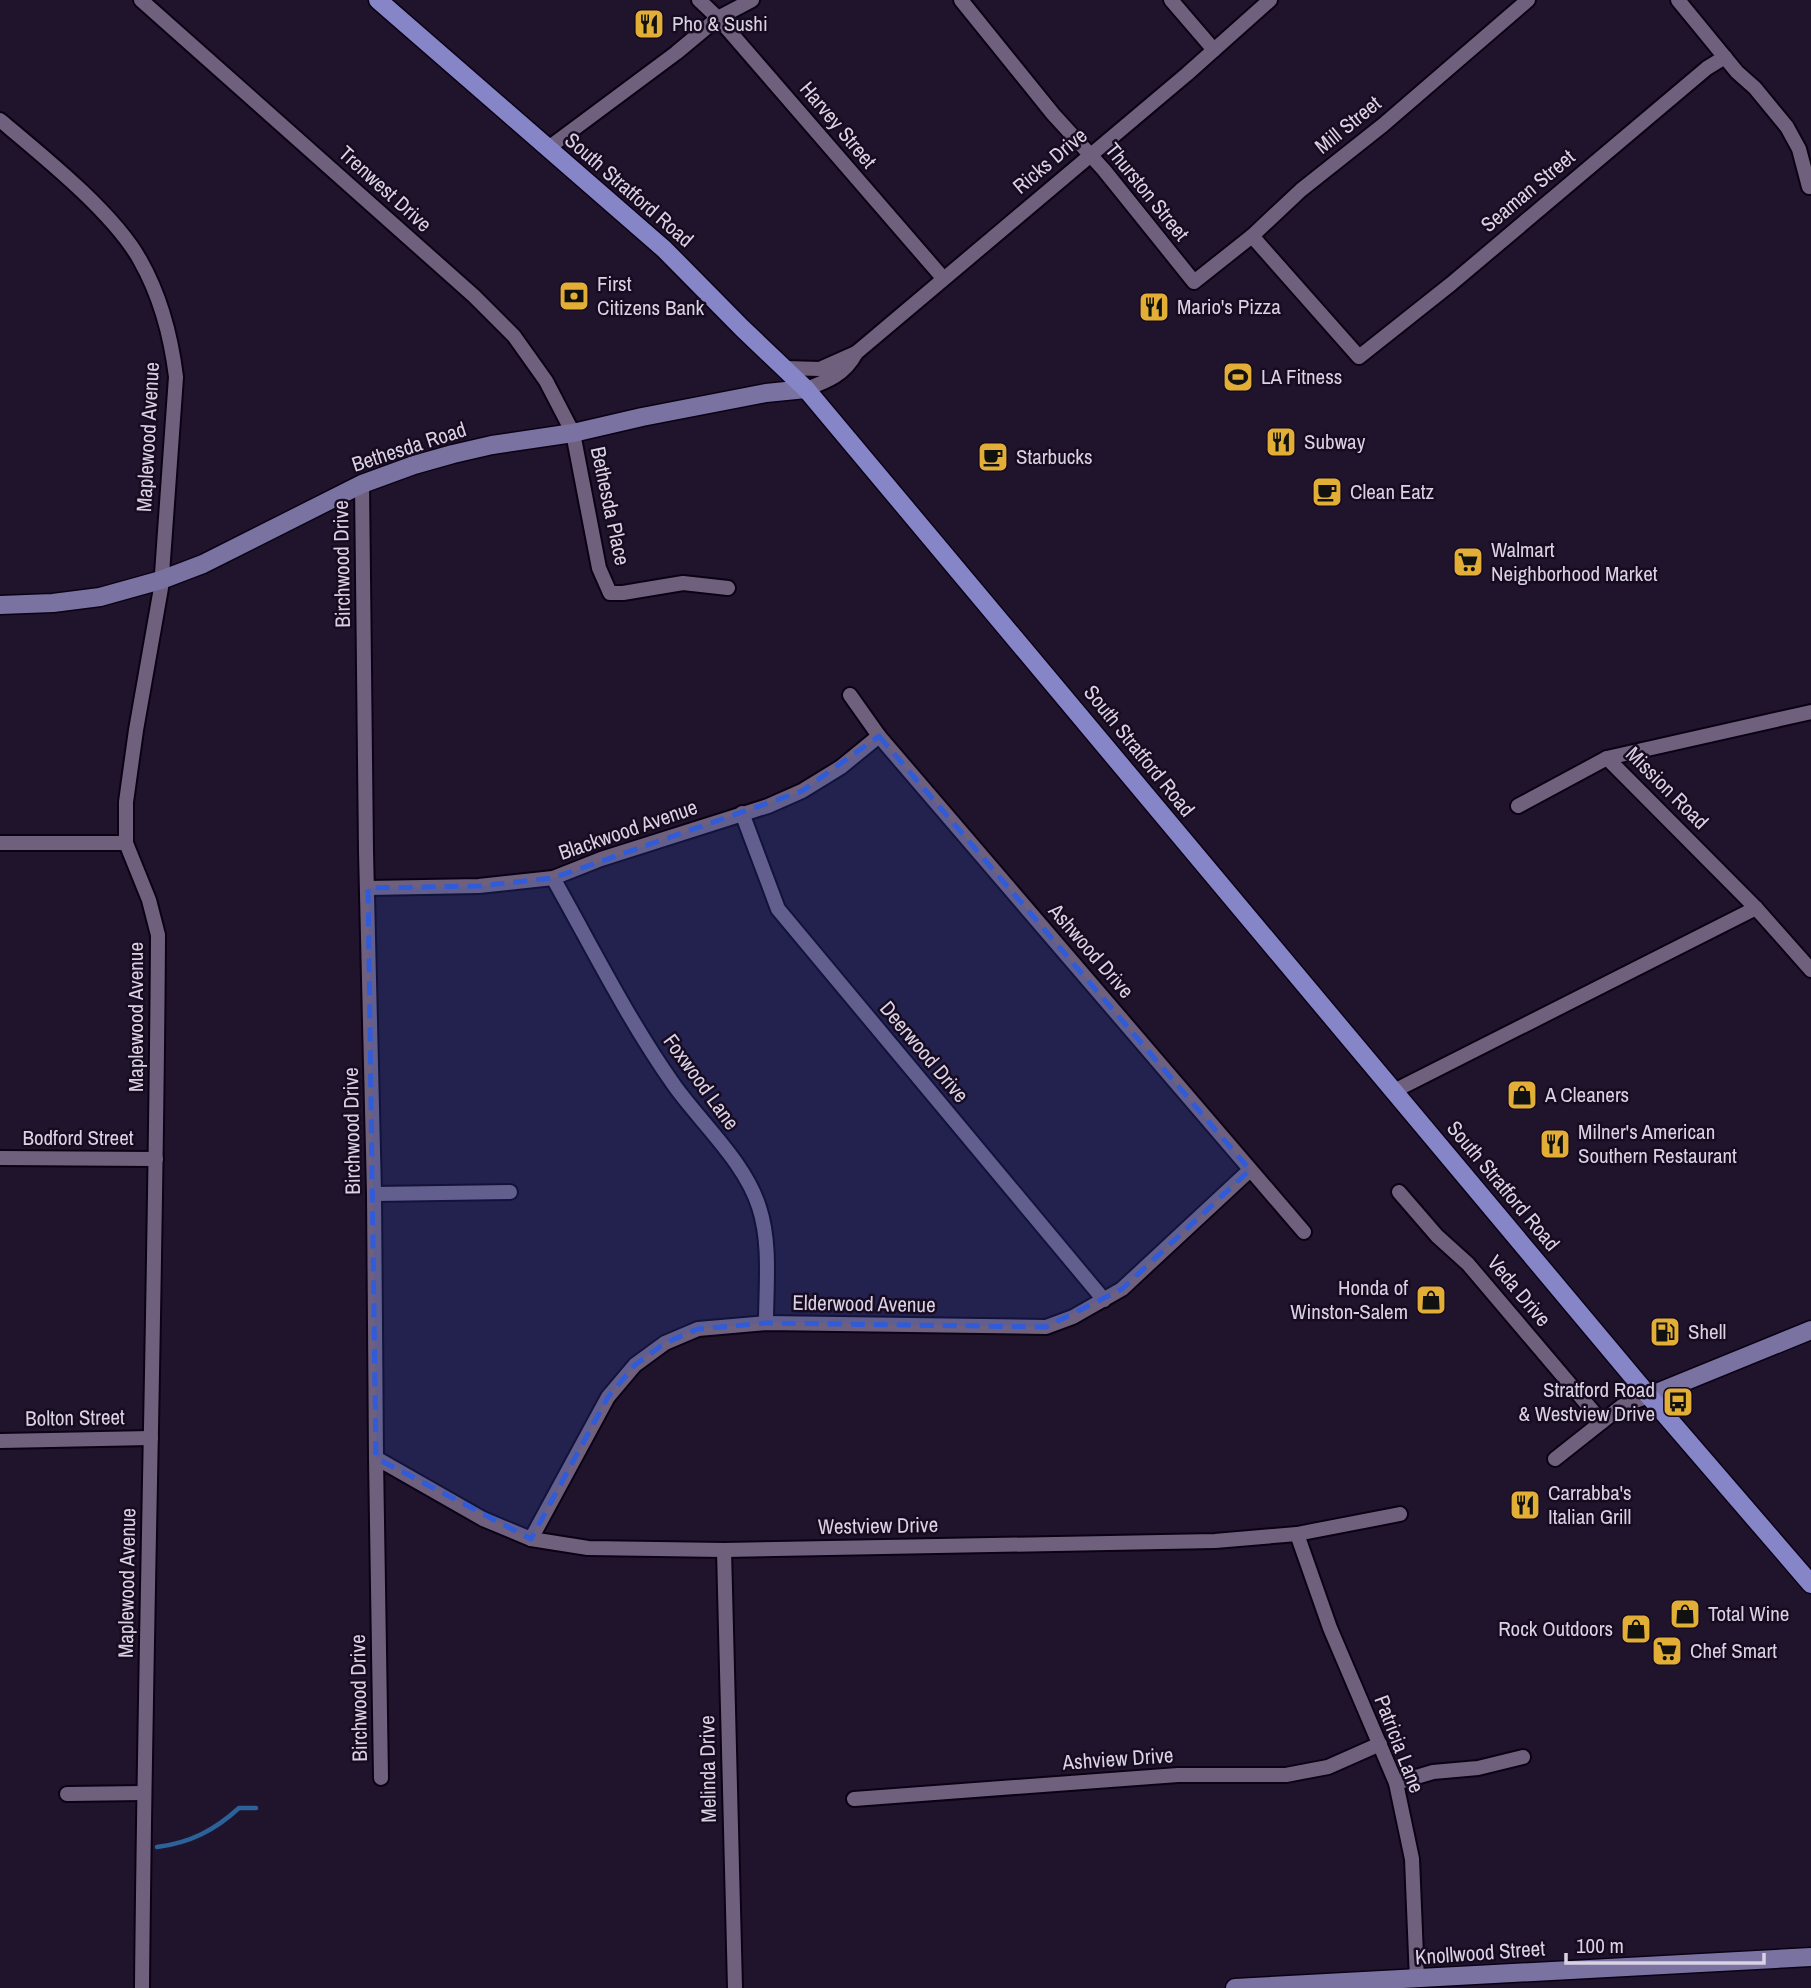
<svg xmlns="http://www.w3.org/2000/svg" width="1811" height="1988" viewBox="0 0 1811 1988" font-family="'Archivo Narrow',sans-serif">
<style>
.lines{fill:none;stroke-linecap:round;stroke-linejoin:round}
.stream{stroke:#2b629a;stroke-width:4.5}
.street-casing{stroke:#0a0214;stroke-width:18}
.secondary-casing{stroke:#0a0214;stroke-width:21}
.primary-casing{stroke:#0a0214;stroke-width:21}
.street{stroke:#6f617e;stroke-width:14}
.secondary{stroke:#7a73a2;stroke-width:18}
.primary{stroke:#8585c7;stroke-width:18}
.marked{fill:#305bd9;fill-opacity:0.2;stroke:#305bd9;stroke-width:5;stroke-dasharray:14 9;stroke-linejoin:round}
.labels{text-anchor:middle;stroke-width:5;stroke-linejoin:round;paint-order:stroke}
.poi-label{font-size:21px;fill:#d9d2e2;stroke:#170b22;text-anchor:start}
.street-label{font-size:21px;fill:#d9d2e2;stroke:#170b22}
</style>
<rect width="100%" height="100%" fill="#20142c"/>
<g class="lines">
<!-- stream -->
<path class="stream" d="M157,1847c33,-4 58,-17 82,-39h17"/>
<!-- street casing -->
<g class="street-casing">
<g id="street">
<path d="M141,0l333,296 40,40 32,45 27,52 26,135 11,25h13l60,-10 45,5"/>
<path d="M699,0l19,18 225,260"/>
<path d="M961,0l92,114 51,56 90,112 58,-46 49,-46 82,-65 145,-125"/>
<path d="M1171,0l43,50"/>
<path d="M1678,0l59,72 18,16 32,39 12,22 10,38"/>
<path d="M0,120c43,36 114,93 140,140 21,37 31,76 36,117l-15,211 -25,142 -10,72v41l23,57 9,35c-2,351 -13,702 -16,1053"/>
<path d="M547,149l129,-96 42,-35 34,-18"/>
<path d="M1252,236l107,121 92,-73 256,-216 18,-11"/>
<path d="M785,368l35,1 36,-16"/>
<path d="M806,389c22,-8 39,-15 50,-36l331,-279 83,-74"/>
<path d="M362,484l4,367 8,343 2,264 5,320"/>
<path d="M850,695l29,41 425,496"/>
<path d="M1607,758l149,150 55,62"/>
<path d="M1518,806l89,-48 204,-46"/>
<path d="M742,813l36,96 326,391"/>
<path d="M0,843h126"/>
<path d="M553,878c39,69 75,142 121,207 27,38 71,77 85,122 12,36 7,79 7,116"/>
<path d="M368,888l111,-2 74,-8 48,-19 167,-53 34,-15 39,-24 38,-31"/>
<path d="M1394,1091l362,-183"/>
<path d="M0,1158l156,1"/>
<path d="M1399,1192l38,44 31,28 134,158"/>
<path d="M374,1194l136,-2"/>
<path d="M0,1441l151,-3"/>
<path d="M376,1458l107,61 48,20 57,9 136,2 491,-9 82,-7 103,-20"/>
<path d="M1555,1459l67,-53 27,-10"/>
<path d="M1297,1534l33,94 66,155 16,76 5,121"/>
<path d="M531,1539l77,-142 27,-32 30,-22 33,-14 68,-6 280,4 27,-10 49,-28 128,-119"/>
<path d="M724,1550l11,438"/>
<path d="M1396,1783l37,-11 45,-4 45,-11"/>
<path d="M67,1794l76,-1"/>
<path d="M854,1799l324,-24h108l42,-8 52,-23"/>
</g>
</g>
<!-- secondary casing -->
<g class="secondary-casing">
<g id="secondary">
<path d="M0,605l53,-2 47,-6 61,-17 42,-16 159,-80 52,-19 39,-11 39,-9 81,-12 69,-16 124,-24 40,-4"/>
<path d="M1649,1396l162,-66"/>
<path d="M1235,1988l576,-31"/>
</g>
</g>
<!-- primary casing -->
<g class="primary-casing">
<path id="primary" d="M378,0l286,249 78,79 64,61 843,1007 162,188"/>
</g>
<!-- street -->
<use href="#street" class="street"/>
<!-- secondary -->
<use href="#secondary" class="secondary"/>
<!-- primary -->
<use href="#primary" class="primary"/>
</g>
<!-- marked area -->
<path class="marked" d="M879,736l371,434 -128,119 -76,38 -280,-4 -68,6 -33,14 -30,22 -27,32 -77,142 -155,-81 -8,-570 111,-2 74,-8 249,-87z"/>
<!-- icons -->
<defs>
<g id="restaurant-square" transform="scale(1.575)"><rect x="-9" y="-9" width="18" height="18" rx="4" fill="#e3ae35" stroke="#170b22"/><path d="M-5-6h1v4h1v-4h1v4h1v-4h1v5L-1.5 .5V6h-2V.5L-5-1ZM5-6V6H3V1.5H1.5Q1.5-4 5-6Z" fill="#111"/></g>
<g id="bank-square" transform="scale(1.575)"><rect x="-9" y="-9" width="18" height="18" rx="4" fill="#e3ae35" stroke="#170b22"/><path d="M-6-4H6V4H-6ZM0-2.3a2.3 2.3 0 1 0 0 4.6a2.3 2.3 0 1 0 0-4.6Z" fill="#111"/></g>
<g id="stadium-square" transform="scale(1.575)"><rect x="-9" y="-9" width="18" height="18" rx="4" fill="#e3ae35" stroke="#170b22"/><path d="M0-5a6.5 5 0 1 0 0 10a6.5 5 0 1 0 0-10ZM-3.5-1.8h7v3.6h-7Z" fill="#111"/></g>
<g id="cafe-square" transform="scale(1.575)"><rect x="-9" y="-9" width="18" height="18" rx="4" fill="#e3ae35" stroke="#170b22"/><path d="M-5.5-4.5H6V0H3Q3 3.5 0 3.5H-2.5Q-5.5 3.5-5.5 0ZM3-3.2v2h1.7v-2ZM-6 4.5H4V6H-6Z" fill="#111"/></g>
<g id="supermarket-square" transform="scale(1.575)"><rect x="-9" y="-9" width="18" height="18" rx="4" fill="#e3ae35" stroke="#170b22"/><path d="M-6-5.5h2.5l.6 2H6L4.5 2H-2.5L-4.4-4H-6ZM-1.5 3.2a1.3 1.3 0 1 0 .1 0ZM3 3.2a1.3 1.3 0 1 0 .1 0Z" fill="#111"/></g>
<g id="shop-square" transform="scale(1.575)"><rect x="-9" y="-9" width="18" height="18" rx="4" fill="#e3ae35" stroke="#170b22"/><path d="M-5-2.5h2.3a2.7 3.5 0 0 1 5.4 0H5L5.5 6h-11ZM-1.5-2.5h3a1.5 2.3 0 0 0-3 0Z" fill="#111"/></g>
<g id="fuel-square" transform="scale(1.575)"><rect x="-9" y="-9" width="18" height="18" rx="4" fill="#e3ae35" stroke="#170b22"/><path d="M-5.5-6h7V0h2V4h1.3V-2.5L3-4.5l.8-.8L6-3V5H2.5V1h-1V6h-7ZM-4.2-4.7v3.2H.2V-4.7Z" fill="#111"/></g>
<g id="bus-square" transform="scale(1.575)"><rect x="-9" y="-9" width="18" height="18" rx="4" fill="#e3ae35" stroke="#170b22"/><path d="M-5-6H5V4H4V6H2V4H-2V6H-4V4H-5ZM-3.5-4V0h7V-4ZM-3.5 1.2v1.5H-2V1.2ZM2 1.2v1.5H3.5V1.2Z" fill="#111"/></g>
</defs>
<g fill-rule="evenodd">
<use href="#restaurant-square" x="649" y="24"/>
<use href="#bank-square" x="574" y="296"/>
<use href="#restaurant-square" x="1154" y="307"/>
<use href="#stadium-square" x="1238" y="377"/>
<use href="#restaurant-square" x="1281" y="442"/>
<use href="#cafe-square" x="993" y="457"/>
<use href="#cafe-square" x="1327" y="492"/>
<use href="#supermarket-square" x="1468" y="562"/>
<use href="#shop-square" x="1522" y="1095"/>
<use href="#restaurant-square" x="1555" y="1144"/>
<use href="#shop-square" x="1431" y="1300"/>
<use href="#fuel-square" x="1665" y="1332"/>
<use href="#bus-square" x="1678" y="1402"/>
<use href="#restaurant-square" x="1525" y="1505"/>
<use href="#shop-square" x="1685" y="1614"/>
<use href="#shop-square" x="1636" y="1629"/>
<use href="#supermarket-square" x="1667" y="1651"/>
</g>
<g class="labels">
<!-- poi labels -->
<g class="poi-label">
<text x="672" y="31">Pho &amp; Sushi</text>
<text x="597" y="291">First<tspan x="597" dy="24">Citizens Bank</tspan></text>
<text x="1177" y="314">Mario's Pizza</text>
<text x="1261" y="384">LA Fitness</text>
<text x="1304" y="449">Subway</text>
<text x="1016" y="464">Starbucks</text>
<text x="1350" y="499">Clean Eatz</text>
<text x="1491" y="557">Walmart<tspan x="1491" dy="24">Neighborhood Market</tspan></text>
<text x="1545" y="1102">A Cleaners</text>
<text x="1578" y="1139">Milner's American<tspan x="1578" dy="24">Southern Restaurant</tspan></text>
<text x="1408" y="1295" text-anchor="end">Honda of<tspan x="1408" dy="24">Winston-Salem</tspan></text>
<text x="1688" y="1339">Shell</text>
<text x="1655" y="1397" text-anchor="end">Stratford Road<tspan x="1655" dy="24">&amp; Westview Drive</tspan></text>
<text x="1548" y="1500">Carrabba's<tspan x="1548" dy="24">Italian Grill</tspan></text>
<text x="1708" y="1621">Total Wine</text>
<text x="1613" y="1636" text-anchor="end">Rock Outdoors</text>
<text x="1690" y="1658">Chef Smart</text>
</g>
<!-- street labels -->
<g class="street-label">
<text transform="translate(838 125) rotate(50)" y="7">Harvey Street</text>
<text transform="translate(1348 125) rotate(-39)" y="7">Mill Street</text>
<text transform="translate(1050 161) rotate(-40)" y="7">Ricks Drive</text>
<text transform="translate(385 189) rotate(42)" y="7">Trenwest Drive</text>
<text transform="translate(629 190) rotate(41)" y="7">South Stratford Road</text>
<text transform="translate(1528 191) rotate(-40)" y="7">Seaman Street</text>
<text transform="translate(1147 192) rotate(51)" y="7">Thurston Street</text>
<text transform="translate(148 437) rotate(-87)" y="7">Maplewood Avenue</text>
<text transform="translate(409 447) rotate(-18)" y="7">Bethesda Road</text>
<text transform="translate(610 506) rotate(78)" y="7">Bethesda Place</text>
<text transform="translate(342 564) rotate(-91)" y="7">Birchwood Drive</text>
<text transform="translate(1139 751) rotate(51)" y="7">South Stratford Road</text>
<text transform="translate(1667 788) rotate(45)" y="7">Mission Road</text>
<text transform="translate(628 830) rotate(-19)" y="7">Blackwood Avenue</text>
<text transform="translate(1091 951) rotate(49)" y="7">Ashwood Drive</text>
<text transform="translate(136 1017) rotate(-90)" y="7">Maplewood Avenue</text>
<text transform="translate(924 1052) rotate(50)" y="7">Deerwood Drive</text>
<text transform="translate(701 1082) rotate(54)" y="7">Foxwood Lane</text>
<text transform="translate(352 1131) rotate(-91)" y="7">Birchwood Drive</text>
<text x="78" y="1145">Bodford Street</text>
<text transform="translate(1503 1186) rotate(50)" y="7">South Stratford Road</text>
<text transform="translate(1519 1291) rotate(50)" y="7">Veda Drive</text>
<text transform="translate(864 1304) rotate(1)" y="7">Elderwood Avenue</text>
<text transform="translate(75 1418) rotate(-1)" y="7">Bolton Street</text>
<text transform="translate(878 1526) rotate(-1)" y="7">Westview Drive</text>
<text transform="translate(127 1583) rotate(-89)" y="7">Maplewood Avenue</text>
<text transform="translate(359 1698) rotate(-91)" y="7">Birchwood Drive</text>
<text transform="translate(1399 1744) rotate(69)" y="7">Patricia Lane</text>
<text transform="translate(1118 1759) rotate(-4)" y="7">Ashview Drive</text>
<text transform="translate(708 1769) rotate(-91)" y="7">Melinda Drive</text>
<text transform="translate(1480 1953) rotate(-4)" y="7">Knollwood Street</text>
</g>
</g>
<!-- scale -->
<path d="M1566 1953v10h198v-10" fill="none" stroke="#d9d2e2" stroke-width="3.5"/>
<text x="1576" y="1953" font-size="21" fill="#d9d2e2" stroke="#170b22" stroke-width="5" paint-order="stroke">100 m</text>
</svg>
